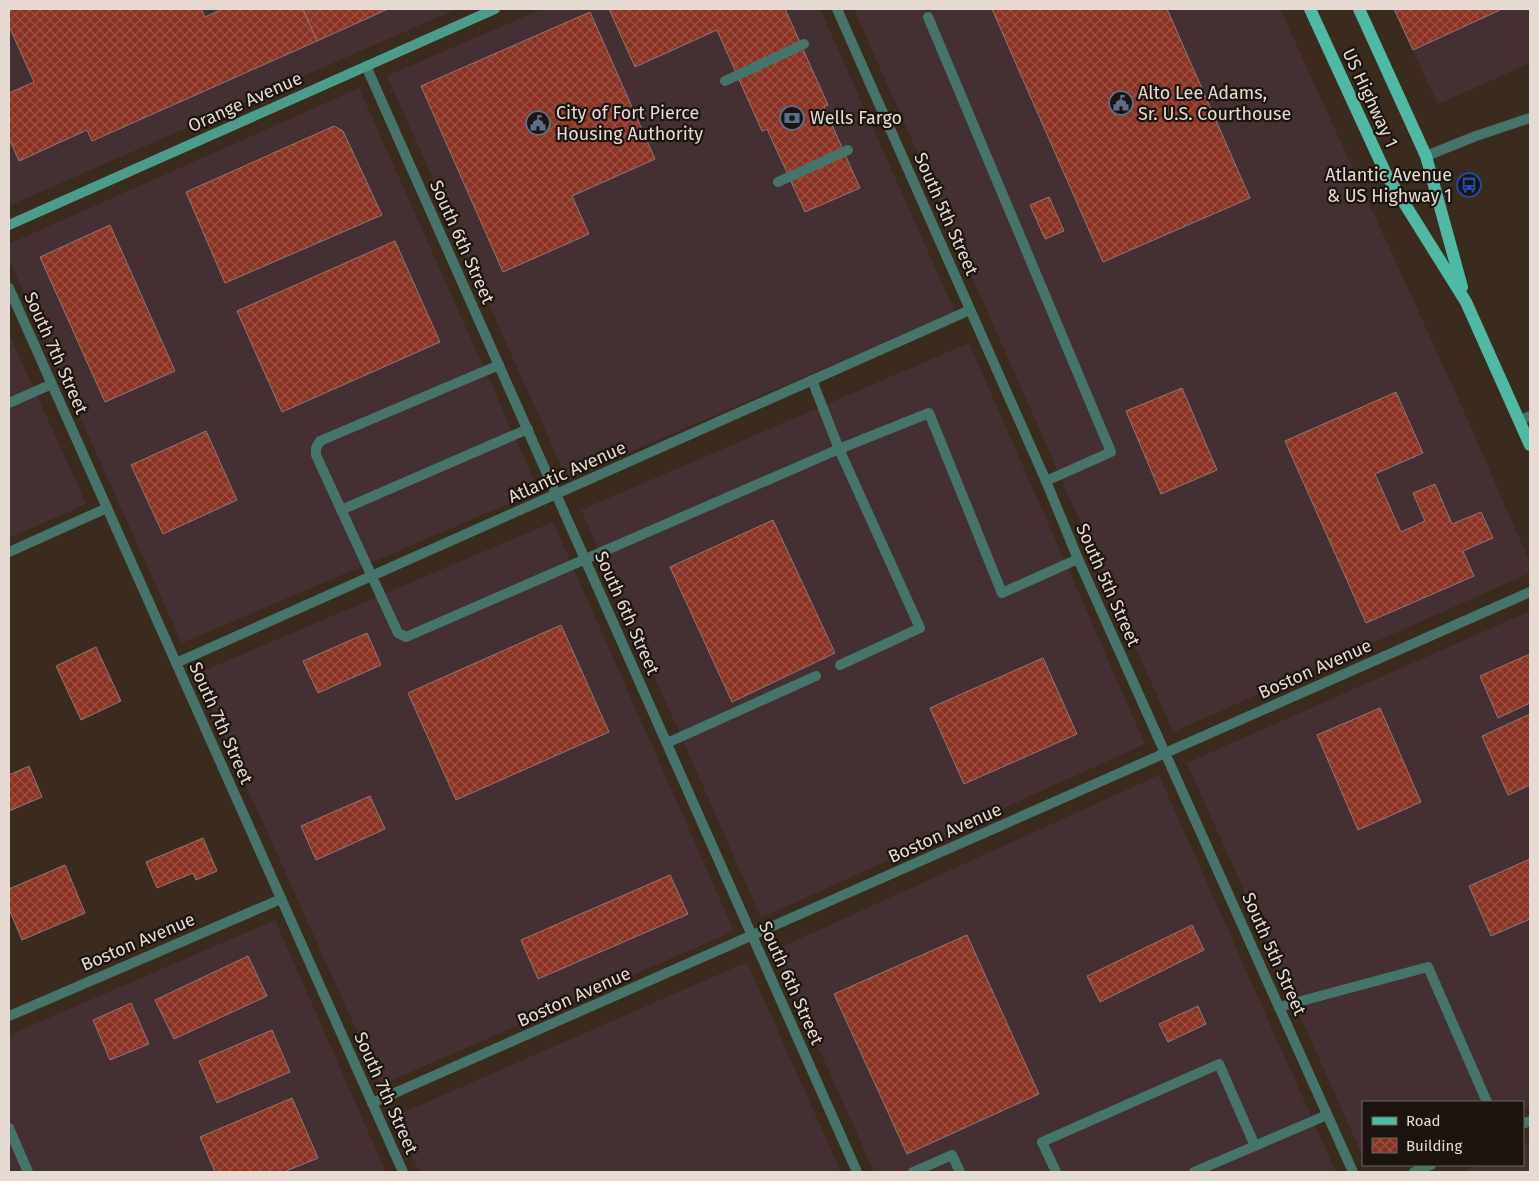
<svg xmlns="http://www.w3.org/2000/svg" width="1539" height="1181" viewBox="0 0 1539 1181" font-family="'Fira Sans',sans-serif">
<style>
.commercial{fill:#443032}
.building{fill:url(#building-cross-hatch);stroke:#8f7671}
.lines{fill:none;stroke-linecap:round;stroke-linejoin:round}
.service{stroke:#45756a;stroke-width:10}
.minor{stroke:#45756a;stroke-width:10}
.tertiary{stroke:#45756a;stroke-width:10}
.secondary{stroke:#4c9c8b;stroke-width:10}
.primary{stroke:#4fbaa4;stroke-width:12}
.labels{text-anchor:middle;stroke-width:4.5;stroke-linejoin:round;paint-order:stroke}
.poi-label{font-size:18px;fill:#e6dad3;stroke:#1c150f;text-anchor:start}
.street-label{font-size:18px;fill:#e6dad3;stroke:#1c150f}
</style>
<defs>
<pattern id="building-cross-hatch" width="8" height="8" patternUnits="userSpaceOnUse" patternTransform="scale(1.25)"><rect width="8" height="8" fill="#8a3324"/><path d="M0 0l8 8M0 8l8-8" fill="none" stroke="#9a5043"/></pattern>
</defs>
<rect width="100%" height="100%" fill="#3b2a1e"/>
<!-- commercial -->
<g class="commercial">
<path d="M9,9h447l-447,197z"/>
<path d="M542,9h278l135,303 -388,167 -180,-403z"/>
<path d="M854,9h426l178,389 72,165v10l-357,159z"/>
<path d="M1393,9h137v54l-92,41z"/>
<path d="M359,88l180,403 -357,152 -173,-383v-16z"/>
<path d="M9,334l77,170 -77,34z"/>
<path d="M969,343l176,401 -384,174 -180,-408z"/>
<path d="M553,522l181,409 -353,154 -185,-411z"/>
<path d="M1530,611v494l-7,3v-6h-160v55l-176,-394z"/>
<path d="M1159,775l177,397h-462l-99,-222z"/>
<path d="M275,920l111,252h-377v-137z"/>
<path d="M747,962l94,210h-422l-24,-56z"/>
<path d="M1530,1142v30h-70l18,-7h45v-20z"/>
</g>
<!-- building -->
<g class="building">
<path d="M9,9h192l4,8 18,-8h80l14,32 -225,100 -5,-11 -68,31 -10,-23v-45l25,-11 -25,-56z"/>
<path d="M303,9h85l-71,32z"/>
<path d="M609,9h176l43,96 -4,2 36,81 -55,24 -38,-83 -5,2 -45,-101 -82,37z"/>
<path d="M992,9h175l83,189 -147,64z"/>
<path d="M1394,9h105l1,1 -87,40z"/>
<path d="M590,12l65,147 -83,37 17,38 -86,38 -82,-186z"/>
<path d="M334,126l9,5 39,84 -157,68 -39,-91z"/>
<path d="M1049,197l15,34 -19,8 -15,-34z"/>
<path d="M110,225l65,146 -70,31 -65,-145z"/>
<path d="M395,241l45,101 -158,70 -45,-101z"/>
<path d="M1182,388l35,82 -56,24 -35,-83z"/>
<path d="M1396,392l27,61 -48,21 26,58 24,-11 -12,-28 22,-9 17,40 29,-12 12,26 -30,13 11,25 -108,47 -81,-182z"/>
<path d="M206,431l31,69 -74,34 -32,-69z"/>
<path d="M773,520l62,133 -103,49 -62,-135z"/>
<path d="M561,625l48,107 -153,68 -48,-107z"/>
<path d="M367,633l14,32 -63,28 -15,-32z"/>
<path d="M96,647l25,54 -40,19 -25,-54z"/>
<path d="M1530,654v49l-32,15 -18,-42z"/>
<path d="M1043,658l34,76 -113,50 -34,-76z"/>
<path d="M1380,708l41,94 -63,28 -41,-95z"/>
<path d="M1530,714v71l-22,10 -26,-59z"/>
<path d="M29,766l13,31 -33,14v-36z"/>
<path d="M370,796l15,33 -69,31 -15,-34z"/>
<path d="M203,838l14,33 -21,9 -3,-7 -36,15 -11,-26z"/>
<path d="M1530,859v60l-39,17 -22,-50z"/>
<path d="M65,865l20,48 -63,27 -13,-31v-20z"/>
<path d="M670,875l18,39 -150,65 -17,-39z"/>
<path d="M1192,925l12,25 -104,52 -13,-26z"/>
<path d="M967,935l72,159 -132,60 -73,-160z"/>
<path d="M248,956l19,40 -93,43 -19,-39z"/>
<path d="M131,1003l18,41 -39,16 -17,-40z"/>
<path d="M1198,1006l8,18 -38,18 -9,-18z"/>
<path d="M272,1030l18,42 -73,31 -18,-42z"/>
<path d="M292,1098l26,60 -34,14h-69l-15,-35z"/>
</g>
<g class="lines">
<!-- service -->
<g class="service">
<path d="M928,17l183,435 -65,29"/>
<path d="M725,81l79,-37"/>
<path d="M1426,156l50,-20 54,-18"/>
<path d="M778,182l70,-32"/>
<path d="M499,365l-179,76 -4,7v7l82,178 8,4 433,-188 90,-36 73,180 76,-34"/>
<path d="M812,380l27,69 81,179 -80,37"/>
<path d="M9,403l43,-19"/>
<path d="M1519,421l11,-5"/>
<path d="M341,510l187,-81"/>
<path d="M667,743l149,-67"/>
<path d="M1279,1007l149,-40 59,135"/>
<path d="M9,1128l19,44"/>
<path d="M913,1172l39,-17 8,17"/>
<path d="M1056,1172l-14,-30 177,-78 36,82"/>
<path d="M1194,1172l133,-57"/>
</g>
<!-- minor -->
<g class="minor">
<path d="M837,9l209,472 32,78 275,613"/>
<path d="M366,66l491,1106"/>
<path d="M9,552l98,-44"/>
<path d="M176,663l794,-353"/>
<path d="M9,1016l272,-117"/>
<path d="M372,1103l1158,-511"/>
</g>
<!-- tertiary -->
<g class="tertiary">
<path d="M9,288l394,884"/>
<path d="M1523,1124l7,-3"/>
<path d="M1414,1172l17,-7"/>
</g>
<!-- secondary -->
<path class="secondary" d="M9,225l486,-216"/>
<!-- primary -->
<g class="primary">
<path d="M1310,9l76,165 80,128 64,143"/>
<path d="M1359,9l67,147 36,131"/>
</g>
</g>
<!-- icons -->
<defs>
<g id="civic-ring" transform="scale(1.25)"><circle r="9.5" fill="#1c150f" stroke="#5c6f8a" stroke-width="1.5"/><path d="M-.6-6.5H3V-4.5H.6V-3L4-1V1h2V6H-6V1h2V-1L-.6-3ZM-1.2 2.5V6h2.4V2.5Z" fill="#5c6f8a"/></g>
<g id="bank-ring" transform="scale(1.25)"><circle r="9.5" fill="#1c150f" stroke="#5c6f8a" stroke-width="1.5"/><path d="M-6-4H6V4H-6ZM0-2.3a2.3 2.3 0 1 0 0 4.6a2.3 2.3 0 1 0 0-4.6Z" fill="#5c6f8a"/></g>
<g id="bus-ring" transform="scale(1.25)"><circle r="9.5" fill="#1c150f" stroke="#1a4fb4" stroke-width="1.5"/><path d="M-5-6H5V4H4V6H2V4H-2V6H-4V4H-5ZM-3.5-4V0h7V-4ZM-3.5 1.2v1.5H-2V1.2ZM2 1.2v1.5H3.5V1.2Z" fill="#1a4fb4"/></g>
</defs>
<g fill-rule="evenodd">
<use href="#civic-ring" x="1121" y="103"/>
<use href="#bank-ring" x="792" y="118"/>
<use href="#civic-ring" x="538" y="123"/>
<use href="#bus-ring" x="1469" y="185"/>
</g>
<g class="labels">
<!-- poi labels -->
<g class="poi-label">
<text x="1138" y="99">Alto Lee Adams,<tspan x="1138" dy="21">Sr. U.S. Courthouse</tspan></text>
<text x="556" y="119">City of Fort Pierce<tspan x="556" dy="21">Housing Authority</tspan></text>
<text x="810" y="124">Wells Fargo</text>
<text x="1452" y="181" text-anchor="end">Atlantic Avenue<tspan x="1452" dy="21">&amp; US Highway 1</tspan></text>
</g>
<!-- street labels -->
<g class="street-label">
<text transform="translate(1370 98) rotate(65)" y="6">US Highway 1</text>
<text transform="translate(245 102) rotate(-24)" y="6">Orange Avenue</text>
<text transform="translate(946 214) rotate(66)" y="6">South 5th Street</text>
<text transform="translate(462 242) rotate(66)" y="6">South 6th Street</text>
<text transform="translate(56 353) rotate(66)" y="6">South 7th Street</text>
<text transform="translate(567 472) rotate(-24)" y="6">Atlantic Avenue</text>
<text transform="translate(1108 585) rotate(66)" y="6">South 5th Street</text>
<text transform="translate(627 613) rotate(66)" y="6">South 6th Street</text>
<text transform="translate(1315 669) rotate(-24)" y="6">Boston Avenue</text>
<text transform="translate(221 723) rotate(66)" y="6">South 7th Street</text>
<text transform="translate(945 833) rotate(-24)" y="6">Boston Avenue</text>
<text transform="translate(138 942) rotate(-23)" y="6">Boston Avenue</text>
<text transform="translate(1274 954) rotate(66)" y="6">South 5th Street</text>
<text transform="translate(791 983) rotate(66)" y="6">South 6th Street</text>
<text transform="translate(574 997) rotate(-24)" y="6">Boston Avenue</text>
<text transform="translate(386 1093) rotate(66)" y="6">South 7th Street</text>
</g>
</g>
<!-- border -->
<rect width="1539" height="1181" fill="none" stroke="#e6dad3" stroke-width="20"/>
<!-- legend -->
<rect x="1362" y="1101" width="162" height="65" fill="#1c150f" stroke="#6d645d"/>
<rect x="1372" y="1117" width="25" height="8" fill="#4fbaa4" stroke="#6d645d"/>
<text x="1406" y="1126" font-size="15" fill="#e6dad3">Road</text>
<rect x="1372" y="1138" width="25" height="15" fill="url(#building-cross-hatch)" stroke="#6d645d"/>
<text x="1406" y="1151" font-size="15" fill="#e6dad3">Building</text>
</svg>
